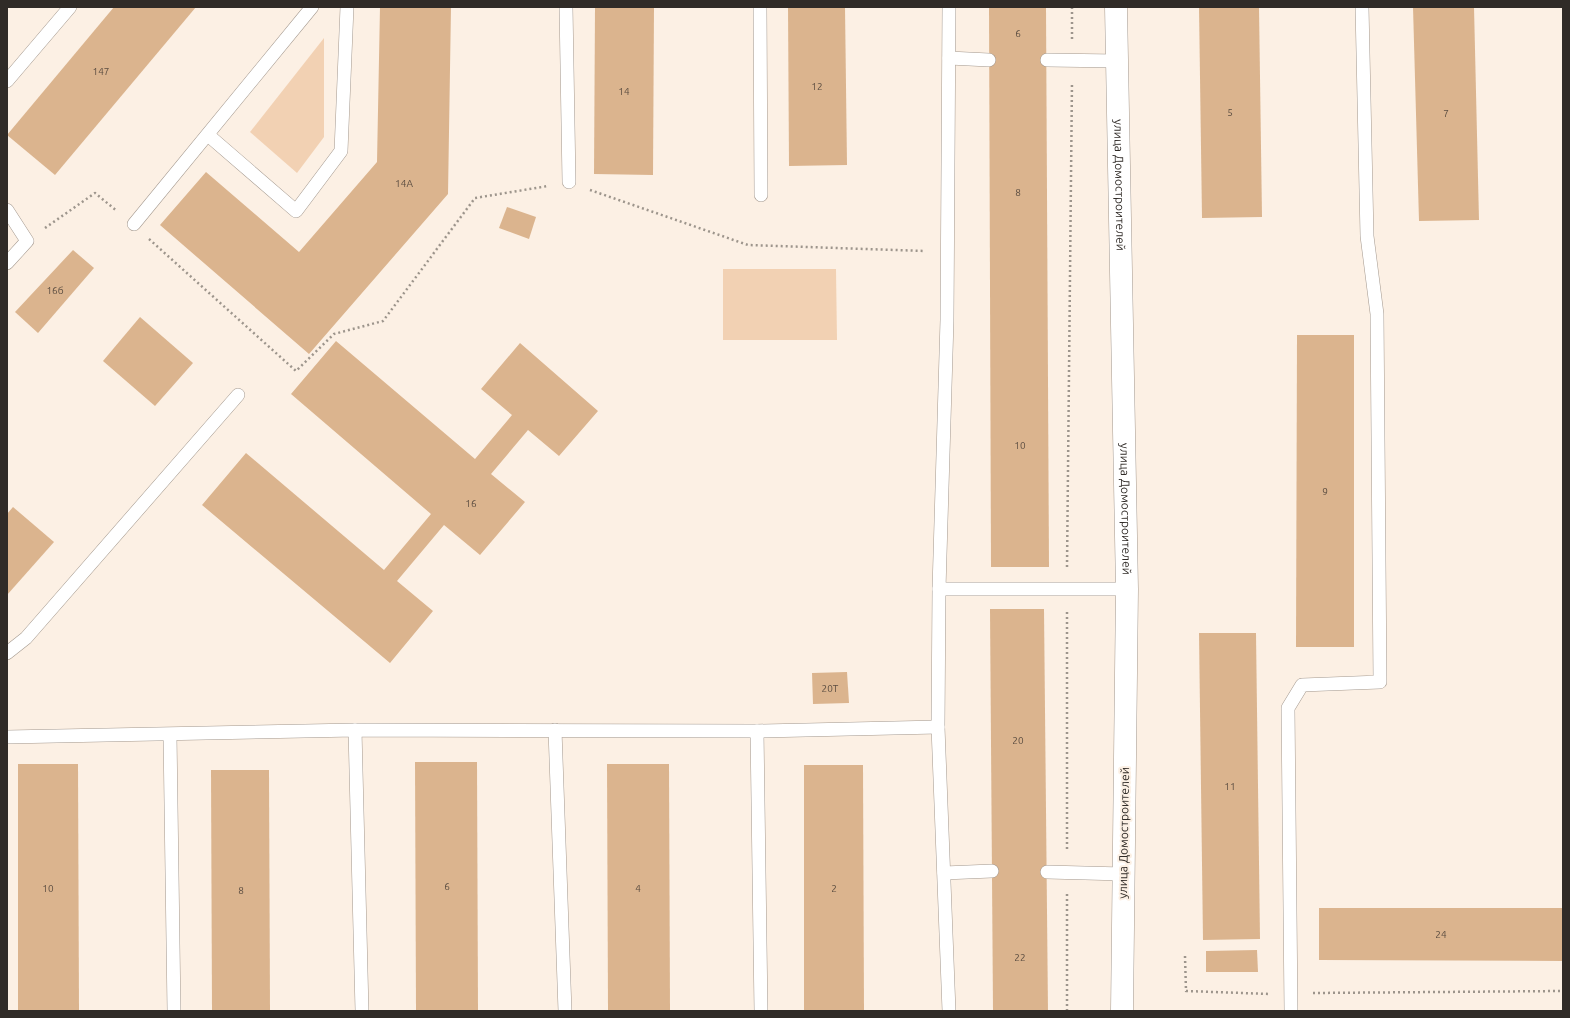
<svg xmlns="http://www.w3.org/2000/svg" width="1570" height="1018" viewBox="0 0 1570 1018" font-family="Ubuntu,sans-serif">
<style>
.green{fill:#f2d1b3}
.building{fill:#dbb48e}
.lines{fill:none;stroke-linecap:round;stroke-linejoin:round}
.service-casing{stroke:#a4998f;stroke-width:14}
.tertiary-casing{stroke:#a4998f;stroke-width:23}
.path{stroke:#9d958c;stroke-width:2.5;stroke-dasharray:2 3;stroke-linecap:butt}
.service{stroke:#fff;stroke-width:13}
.tertiary{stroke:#fff;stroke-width:22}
.labels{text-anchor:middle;stroke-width:4;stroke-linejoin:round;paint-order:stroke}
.number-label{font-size:10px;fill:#5b4d41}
.street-label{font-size:12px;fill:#302b27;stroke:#fcf0e4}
</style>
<rect width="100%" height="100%" fill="#fcf0e4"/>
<!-- green -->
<g class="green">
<path d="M324,38v99l-27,36 -47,-41z"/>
<path d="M836,269l1,71h-114v-71z"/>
</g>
<!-- building -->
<g class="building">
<path d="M114,7h82l-141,168 -48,-40z"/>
<path d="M380,7h71l-3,187 -139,160 -149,-129 46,-53 93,80 78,-90z"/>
<path d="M595,7h59l-1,168 -59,-1z"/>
<path d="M788,7h57l2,158 -58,1z"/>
<path d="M989,7h57l3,560h-58z"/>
<path d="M1199,7h60l3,210 -60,1z"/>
<path d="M1413,7h61l5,213 -60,1z"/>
<path d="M507,207l29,10 -7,22 -30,-11z"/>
<path d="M73,250l21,18 -56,65 -23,-21z"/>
<path d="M140,317l53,46 -38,43 -52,-45z"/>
<path d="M1297,335h57v312h-58z"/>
<path d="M336,341l139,118 37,-44 -31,-26 39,-46 78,68 -39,45 -31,-26 -37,44 34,28 -45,53 -36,-30 -47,56 36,30 -43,52 -188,-158 44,-52 138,117 47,-56 -140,-120z"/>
<path d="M13,507l41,35 -47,53v-81z"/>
<path d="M990,609h54l4,402h-55z"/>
<path d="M1199,633h57l4,306 -57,1z"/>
<path d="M847,672l2,31 -36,1 -1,-31z"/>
<path d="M415,762h62l1,249h-62z"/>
<path d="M18,764h60l1,247h-61z"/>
<path d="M607,764h62l1,247h-62z"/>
<path d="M804,765h59l1,246h-60z"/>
<path d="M211,770h58l1,241h-58z"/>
<path d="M1319,908h244v53l-244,-1z"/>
<path d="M1257,950l1,22h-52v-21z"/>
</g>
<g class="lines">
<!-- service casing -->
<g class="service-casing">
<g id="service">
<path d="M566,7l3,175"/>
<path d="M760,7l1,188"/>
<path d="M949,7l-2,313 -8,269 -1,138 11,284"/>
<path d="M949,58l40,2"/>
<path d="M1047,60l70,1"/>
<path d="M7,81l63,-74"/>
<path d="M208,135l88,76 45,-60 6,-144"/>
<path d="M7,210l20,31 -20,22"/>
<path d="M134,224l178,-217"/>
<path d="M939,589h188"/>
<path d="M7,653l19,-15 212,-243"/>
<path d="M355,730l7,281"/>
<path d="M555,730l10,281"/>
<path d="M757,731l4,280"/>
<path d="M170,735l4,276"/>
<path d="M7,737l348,-7 402,1 181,-4"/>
<path d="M1047,872l76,2"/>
<path d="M944,873l48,-2"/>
<path d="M1291,1011l-3,-303 14,-23 78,-3 -3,-368 -10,-78 -5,-229"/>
</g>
</g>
<!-- tertiary casing -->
<g class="tertiary-casing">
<g id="tertiary">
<path id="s1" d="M1116,7l11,582 -5,422"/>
</g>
</g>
<!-- path -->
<g class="path">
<path d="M1072,39v-32"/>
<path d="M590,190l158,55 177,6"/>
<path d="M45,228l50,-35 22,18"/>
<path d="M149,239l147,132 38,-37 49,-13 92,-123 73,-12"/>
<path d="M1067,567l5,-485"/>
<path d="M1067,612v239"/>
<path d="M1067,894v117"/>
<path d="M1185,956l1,35 84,3"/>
<path d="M1313,993l250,-2"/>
</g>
<!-- service -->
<use href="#service" class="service"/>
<!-- tertiary -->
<use href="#tertiary" class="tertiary"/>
</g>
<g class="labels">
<!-- number labels -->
<g class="number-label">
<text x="1018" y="37">6</text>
<text x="101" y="75">147</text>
<text x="817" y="90">12</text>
<text x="624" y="95">14</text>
<text x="1230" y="116">5</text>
<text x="1446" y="117">7</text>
<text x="404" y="187">14А</text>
<text x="1018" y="196">8</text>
<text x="55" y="294">16б</text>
<text x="1020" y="449">10</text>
<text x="1325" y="495">9</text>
<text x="471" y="507">16</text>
<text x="830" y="692">20Т</text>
<text x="1018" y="744">20</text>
<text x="1230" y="790">11</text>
<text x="447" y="890">6</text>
<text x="48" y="892">10</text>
<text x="638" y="892">4</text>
<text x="834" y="892">2</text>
<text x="241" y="894">8</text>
<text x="1441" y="938">24</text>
<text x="1020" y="961">22</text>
</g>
<!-- street labels -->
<g class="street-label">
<text dy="4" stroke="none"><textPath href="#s1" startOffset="178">улица Домостроителей</textPath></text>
<text dy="4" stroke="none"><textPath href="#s1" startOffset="502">улица Домостроителей</textPath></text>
<text transform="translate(1124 833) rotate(-89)" y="4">улица Домостроителей</text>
</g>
</g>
<!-- border -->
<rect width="1570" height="1018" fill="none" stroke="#302b27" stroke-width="16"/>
</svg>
